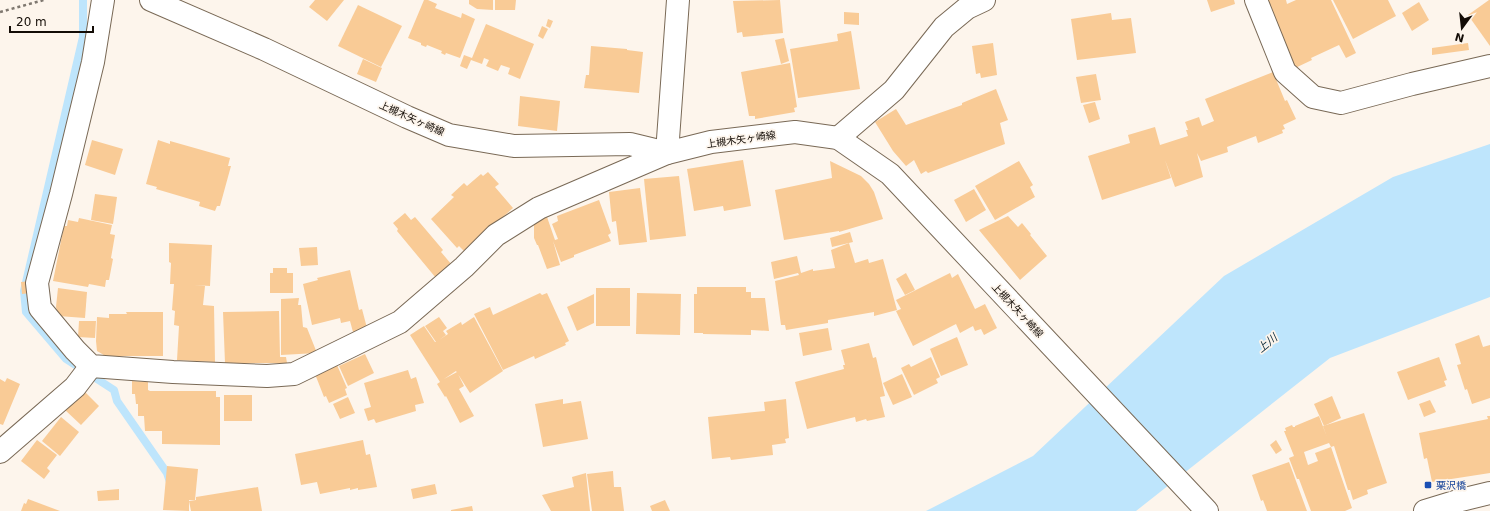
<svg xmlns="http://www.w3.org/2000/svg" width="1490" height="511" viewBox="0 0 1490 511" font-family="'DejaVu Sans','Noto Sans JP',sans-serif">
<style>
.water{fill:#bee5fc}
.lines{fill:none;stroke-linecap:round;stroke-linejoin:round}
.stream{stroke:#bee5fc;stroke-width:8}
.building{fill:#f9cb96}
.street-casing{stroke:#796956;stroke-width:24}
.secondary-casing{stroke:#796956;stroke-width:24}
.path{stroke:#7f7870;stroke-width:2.5;stroke-dasharray:3 3;stroke-linecap:butt}
.street{stroke:#fff;stroke-width:22}
.secondary{stroke:#fff;stroke-width:22}
.transit-dot{fill:#1a4fb4;stroke:#fdf5ec;stroke-width:1.5}
.labels{text-anchor:middle;stroke-width:3.5;stroke-linejoin:round;paint-order:stroke}
.street-label{font-size:10px;fill:#130c06;stroke:#fdf5ec}
.transit-label{font-size:10px;fill:#164399;stroke:#fdf5ec;text-anchor:start}
.water-label{font-size:11px;font-style:italic;fill:#0e2d3d;stroke:#fdf5ec}
</style>
<rect width="100%" height="100%" fill="#fdf5ec"/>
<!-- water -->
<path class="water" d="M1490,144v153l-160,61 -194,153h-210l107,-55 191,-180 169,-99z"/>
<g class="lines">
<!-- stream -->
<path class="stream" d="M83,0v37l-59,254 2,21 40,47 48,31 3,11 50,72 3,9"/>
</g>
<!-- building -->
<g class="building">
<path d="M315,0h29l-17,21 -18,-14z"/>
<path d="M424,0h4l9,4 -2,4 26,10 1,-5 13,6 -15,39 -14,-5 -1,2 -4,-2 1,-2 -15,-6 -1,2 -5,-2v-2l-13,-5z"/>
<path d="M469,0h24v10l-16,-1 -8,-5z"/>
<path d="M495,0h21l-1,10h-20z"/>
<path d="M780,0l3,33 -40,4 -1,-5 -5,1 -4,-32z"/>
<path d="M1207,0h27l1,4 -24,8z"/>
<path d="M1263,0h23l1,4 9,-4h35l25,53 -10,5 -7,-13 -28,13 1,2 -19,9z"/>
<path d="M1333,0h55l8,16 -43,23z"/>
<path d="M1489,0h1v46l-22,-31z"/>
<path d="M1419,2l10,18 -17,11 -10,-18z"/>
<path d="M358,5l44,21 -21,41 -43,-21z"/>
<path d="M844,12l15,1v12l-15,-1z"/>
<path d="M1111,13l1,7 19,-2 5,35 -59,7 -6,-41z"/>
<path d="M548,19l5,2 -3,7 -4,-2z"/>
<path d="M486,24l48,20 -14,35 -12,-5 2,-6 -9,-3 -3,6 -12,-5 3,-6 -5,-2 -2,6 -11,-4 -4,9 -7,-3 4,-11 8,3z"/>
<path d="M542,26l6,3 -5,10 -5,-3z"/>
<path d="M851,31l9,58 -62,9 -8,-49 48,-8 -1,-7z"/>
<path d="M784,38l5,23 -8,3 -6,-24z"/>
<path d="M993,43l4,32 -16,3 -1,-5 -4,1 -4,-28z"/>
<path d="M1468,43l1,7 -37,5v-7z"/>
<path d="M591,46l36,3v1l16,2 -4,41 -55,-5 2,-13h3z"/>
<path d="M363,59l19,9 -6,14 -19,-8z"/>
<path d="M790,63l7,44 -3,1 1,4 -40,7v-3h-6l-8,-44z"/>
<path d="M1273,72l12,29 2,-1 9,19 -13,6 2,4 -3,1 1,3 -25,10 -2,-7 -29,11 1,5 -27,9 -4,-8 6,24 -28,10 -10,-27 6,18 -69,22 -14,-44 42,-13 -2,-8 27,-8 5,18 28,-9 -2,-6h2l-3,-8 14,-5 3,9 12,-5 -9,-22z"/>
<path d="M1096,74l5,26 -20,3 -5,-26z"/>
<path d="M996,89l12,31 -8,3 5,21 -77,29 -2,-2 -5,3 -7,-14 -8,6 -13,-15 -18,-29 21,-13 10,16 56,-20v-2z"/>
<path d="M520,96l40,5 -3,30 -39,-5z"/>
<path d="M1095,102l5,17 -11,4 -6,-18z"/>
<path d="M92,140l31,9 -8,26 -30,-10z"/>
<path d="M158,140l12,4v-3l60,17 -2,8h3l-11,40h-3l-2,5 -16,-5 1,-4 -44,-13 1,-2 -11,-3z"/>
<path d="M743,160l8,46 -27,5 -1,-5 -29,5 -7,-42z"/>
<path d="M830,161l31,15 8,8 5,8 9,27 -44,13v-1l-55,9 -9,-50 57,-12z"/>
<path d="M1019,161l14,24 -3,2 5,10 -40,23 -20,-34z"/>
<path d="M488,172l11,12 -4,3 18,21 -49,43 -5,-5 -2,2 -26,-29 23,-22 -3,-2 13,-12 3,3 14,-12 2,2z"/>
<path d="M679,176l7,60 -36,4 -6,-61z"/>
<path d="M640,188l7,54 -28,3 -3,-24 -4,1 -3,-30z"/>
<path d="M974,189l12,21 -20,12 -12,-22z"/>
<path d="M95,194l22,3 -4,27 -22,-4z"/>
<path d="M599,200l12,33 -3,2 3,6 -37,14v2l-13,5 -8,-21 7,24 -13,4 -9,-24h-1l-3,-7v-14l13,-7 8,23 3,-1 -6,-15 6,-3 -1,-5z"/>
<path d="M405,213l6,7 4,-3 28,33 -2,2 11,13 -16,13 -39,-47 1,-2 -5,-6z"/>
<path d="M1008,216l10,11 4,-4 9,11 -1,1 17,21 -27,24 -41,-50z"/>
<path d="M79,218l33,7 -2,9 5,1 -4,23 2,1 -4,21h-3l-1,7 -16,-3 -1,3 -35,-6 11,-55h3l1,-6 10,2z"/>
<path d="M850,232l3,10 -21,5 -2,-9z"/>
<path d="M169,243l43,2 -2,41 -16,-1 11,1 -2,19 11,1 1,56 -38,-2 2,-34 -5,-1 1,-14 -3,-1 2,-26h-4l1,-21 -2,-1z"/>
<path d="M849,243l6,20 13,-4 1,4 14,-4 14,51 -23,6v-4l-46,8v3l-42,7 -1,-5h-4l-6,-44 24,-6 -1,-2 -24,6 -3,-17 26,-6 4,17 12,-4v2l22,-3 -4,-18z"/>
<path d="M317,247l1,18 -17,1 -2,-18z"/>
<path d="M273,268h14v5h6v20h-23v-20h3z"/>
<path d="M350,270l9,40 3,-1 5,19 -14,4 -3,-11 -9,2 -1,-5 -28,7 -9,-41 15,-4 -1,-2z"/>
<path d="M906,273l9,17 -10,5 -9,-16z"/>
<path d="M950,273l2,5 6,-4 17,35 10,-5 12,24 -13,7 -3,-6 -6,2 -2,-5 -13,7 -4,-9 -43,22 -17,-35 5,-2 -5,-9z"/>
<path d="M30,281l1,12 -9,1 -1,-12z"/>
<path d="M697,287h49v5h5v6h14l4,33 -18,-1v5l-48,-1v-1h-9v-39h3z"/>
<path d="M58,288l29,4 -2,26 -27,-2 -2,-9z"/>
<rect x="596" y="288" width="34" height="38"/>
<path d="M540,293l2,2 5,-2 22,48 -4,2 1,2 -31,14 -1,-3 -31,14 -29,-56 16,-7 3,8z"/>
<path d="M637,293l44,1 -1,41 -44,-1z"/>
<path d="M594,294v29l-17,8 -10,-24z"/>
<path d="M299,298l-1,7h3l2,22 4,1 10,25 -36,2v-56z"/>
<path d="M279,311l1,46h6l1,6h-62l-2,-51z"/>
<path d="M126,312h37v44h-54v2l-12,-7 -1,-10 1,-24 12,1v-4h18z"/>
<path d="M439,317l8,11 -4,3 3,4 -7,5 9,-6 -2,-3 15,-9 1,3 12,-8 29,54 -33,22 -14,-22 -12,8 13,-7 7,14 -5,3 15,27 -14,7 -14,-27 -1,1 -8,-13 3,-2 -30,-47 14,-9 11,16h1l-11,-16z"/>
<path d="M79,321h17l-1,17 -17,-1z"/>
<path d="M828,328l4,22 -29,6 -4,-23z"/>
<path d="M1479,335l4,12 7,-2v53l-18,6 -5,-15 -2,1 -8,-25 4,-1 -6,-20z"/>
<path d="M957,337l11,28 -27,11 -11,-27z"/>
<path d="M869,343l4,15 3,-1 9,39 -5,1 5,20 -18,4 -1,-2 -10,3 -1,-5 -48,12 -12,-47 49,-13 -1,-4h2l-4,-15z"/>
<path d="M365,354l9,19 -26,13 -9,-20z"/>
<path d="M931,357l9,20 -4,2 2,4 -24,12 -13,-27 8,-4 2,3z"/>
<path d="M1439,357l8,23 -3,1 2,5 -38,14 -11,-28z"/>
<path d="M337,365l10,23 -2,1 2,6 -18,8 -3,-7 -2,1 -9,-23z"/>
<path d="M408,370l3,9 5,-2 8,26 -9,2 1,6 -40,12 -2,-4 -6,2 -4,-12 7,-2 -7,-24z"/>
<path d="M902,374l10,23 -19,8 -10,-22z"/>
<path d="M7,378l13,6 -17,41 -3,-1v-45l5,3z"/>
<path d="M132,381l16,1v8l2,1h66v6h4v48l-58,-1v-13h-17l-1,-15h-6v-12h-2l-1,-10h-3z"/>
<path d="M83,390l16,16 -18,19 -17,-16z"/>
<rect x="224" y="395" width="28" height="26"/>
<path d="M1332,396l9,22 -17,8 -10,-22z"/>
<path d="M348,397l7,16 -15,6 -7,-15z"/>
<path d="M563,399v5l18,-3 7,38 -45,8 -8,-43z"/>
<path d="M786,399l3,39 -4,1 1,4 -14,2 1,10 -42,5 -1,-3 -18,2 -4,-42 57,-6 -1,-9z"/>
<path d="M1430,400l6,12 -12,5 -5,-13z"/>
<path d="M1364,413l23,70 -20,7 1,4 -15,6 -3,-10h-2l-14,-44 -3,1 -2,-4 -25,9 4,13 10,-4 -3,-8 16,-6 21,61 -7,3h-34l-12,-32h-2l-8,-21 5,-2 -10,-25h2l-1,-3 7,-3 1,2h2v-1l24,-10 8,21 -4,-11z"/>
<path d="M1487,416h3v57l-58,9 -5,-24 -3,1 -5,-26 69,-14z"/>
<path d="M61,417l18,15 -19,24 -18,-15z"/>
<path d="M37,440l20,15 -10,13 3,3 -6,8 -23,-18z"/>
<path d="M363,440l3,15 4,-1 7,33 -19,3v-2l-8,2v-2l-30,6 -3,-12 -16,3 -6,-31z"/>
<path d="M1276,440l6,10 -6,4 -6,-9z"/>
<path d="M1289,462l18,49h-40l-4,-11 -2,1 -9,-26z"/>
<path d="M167,466l31,3 -3,31h-6v11l-26,-1z"/>
<path d="M613,471l1,16h7l3,24h-32l-5,-37z"/>
<path d="M586,473l4,38h-39l-9,-16 32,-8 -2,-10z"/>
<path d="M435,484l2,10 -24,5 -2,-10z"/>
<path d="M258,487l4,24h-71l-2,-10 7,-1v-3z"/>
<path d="M119,489v11l-21,1 -1,-10z"/>
<path d="M28,499l32,12h-39l3,-8 2,1z"/>
<path d="M665,500l5,11h-18l-2,-5z"/>
<path d="M472,506l1,5h-22v-1z"/>
</g>
<g class="lines">
<!-- street casing -->
<g class="street-casing">
<g id="street">
<path d="M103,0l-10,62 -32,132 -24,89 3,25 35,42 16,16 82,6 94,4 27,-2 106,-52 64,-55 32,-32 43,-27 128,-55 11,-153"/>
<path d="M1256,0l29,72 28,25 28,6 71,-19 78,-18"/>
<path d="M838,138l56,-48 50,-63 23,-19 17,-8"/>
<path d="M0,452l75,-65 16,-21"/>
</g>
</g>
<!-- secondary casing -->
<g class="secondary-casing">
<g id="secondary">
<path d="M151,0l113,49 143,68 42,18 65,11 116,-2 37,9 44,-11 84,-10 43,6 52,36 317,337"/>
<path d="M1425,511l36,-11 29,-7"/>
</g>
</g>
<!-- path -->
<path class="path" d="M0,12l44,-12"/>
<!-- street -->
<use href="#street" class="street"/>
<!-- secondary -->
<use href="#secondary" class="secondary"/>
</g>
<!-- markers -->
<rect class="transit-dot" x="1424" y="481" width="8" height="8" rx="2"/>
<g class="labels">
<!-- street labels -->
<g class="street-label">
<text transform="translate(412 118) rotate(24)" y="4">上槻木矢ヶ崎線</text>
<text transform="translate(741 139) rotate(-8)" y="4">上槻木矢ヶ崎線</text>
<text transform="translate(1018 310) rotate(47)" y="4">上槻木矢ヶ崎線</text>
</g>
<!-- transit labels -->
<g class="transit-label">
<text x="1436" y="489">栗沢橋</text>
</g>
<!-- water labels -->
<g class="water-label">
<text transform="translate(1267 343) rotate(-39)" y="4">上川</text>
</g>
</g>
<!-- north arrow -->
<g transform="translate(1462 28) rotate(195)" stroke="#fdf5ec" stroke-width="3" paint-order="stroke">
<path d="M0-3L7 15L0 10L-7 15Z" fill="#130c06"/>
<text y="-6" font-size="11" font-weight="bold" text-anchor="middle" fill="#130c06">N</text>
</g>
<!-- scale -->
<path d="M10 26v6h83v-6" fill="none" stroke="#130c06" stroke-width="2"/>
<text x="16" y="26" font-size="12" fill="#130c06" stroke="#fdf5ec" stroke-width="3" paint-order="stroke">20 m</text>
</svg>
